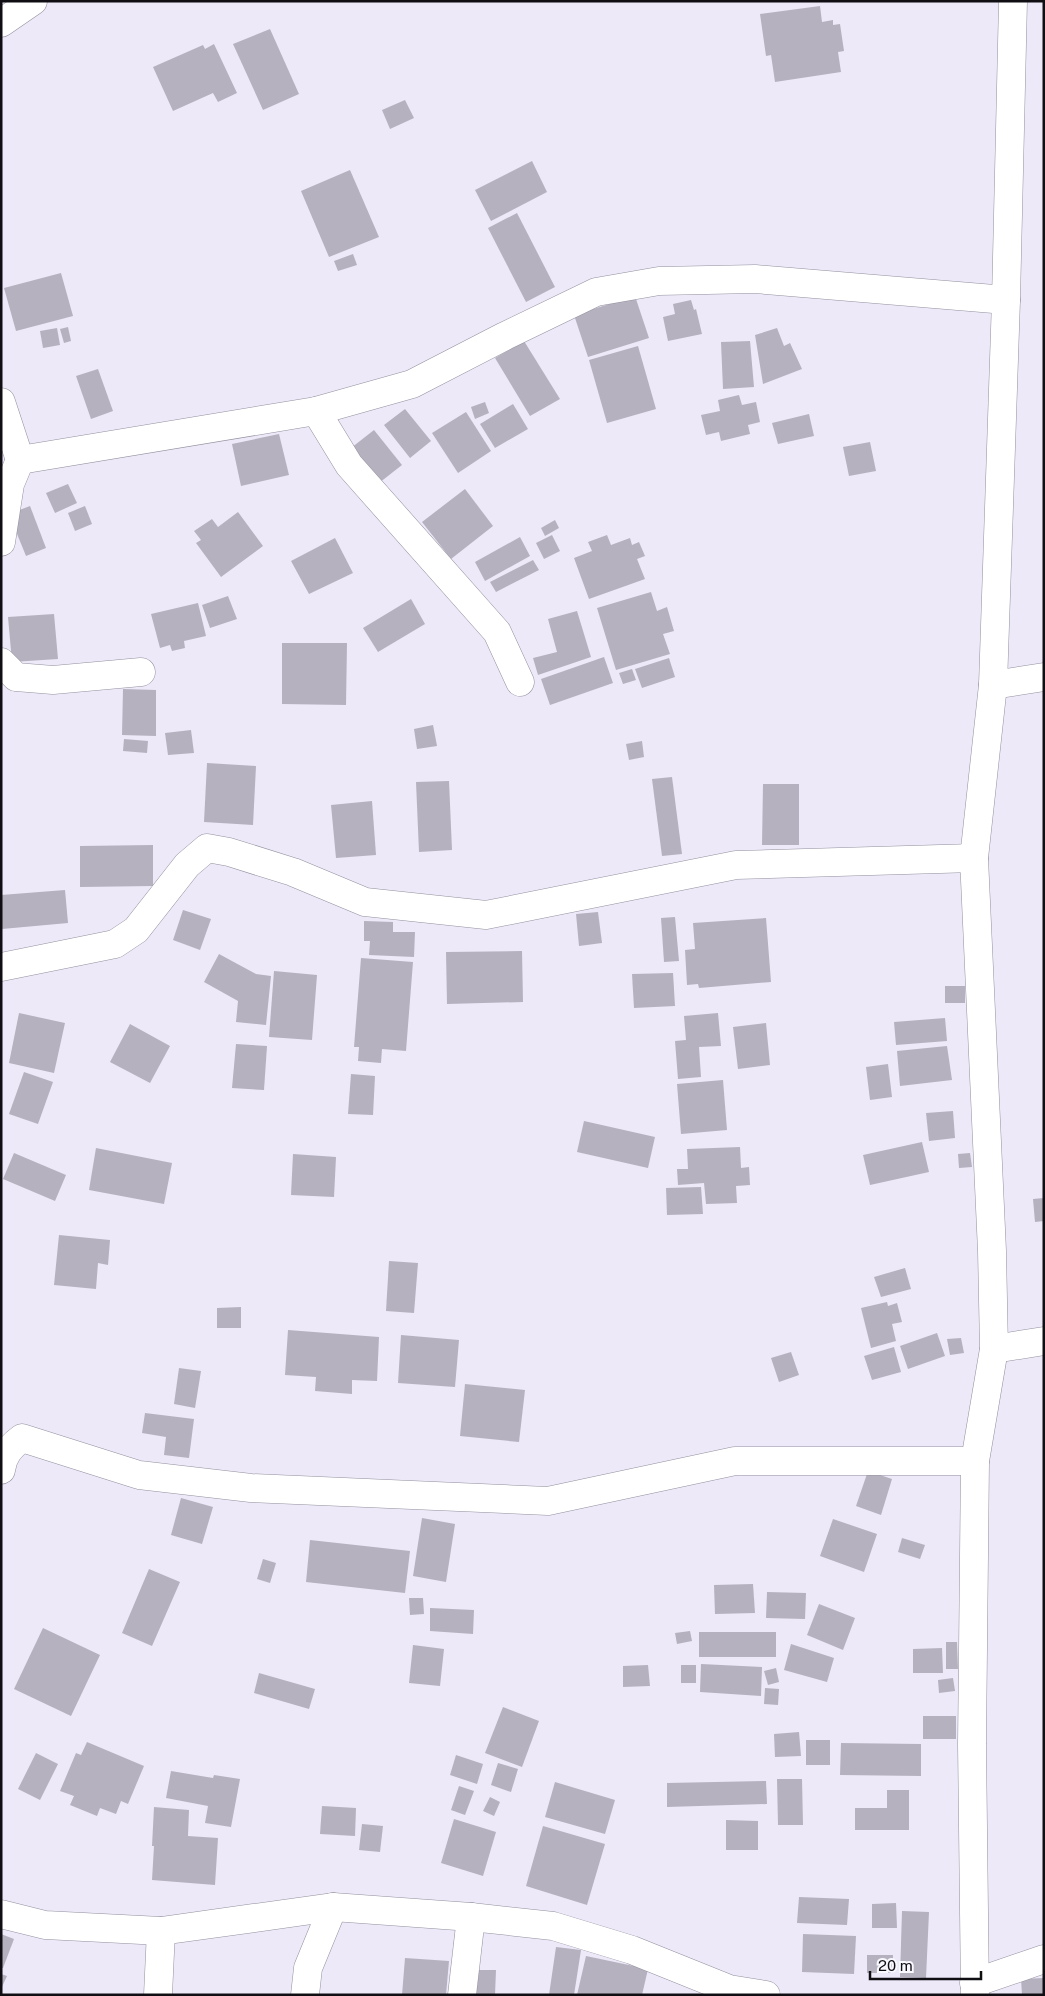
<svg xmlns="http://www.w3.org/2000/svg" width="1045" height="1996" viewBox="0 0 1045 1996" font-family="'Public Sans',sans-serif">
<style>
.building{fill:#b6b1bf}
.lines{fill:none;stroke-linecap:round;stroke-linejoin:round}
.minor-casing{stroke:#93909e;stroke-width:29}
.minor{stroke:#fff;stroke-width:28}
</style>
<rect width="100%" height="100%" fill="#ede9f8"/>
<!-- building -->
<g class="building">
<path d="M820,6l2,16 11,-2v5l7,-1 4,27 -6,1 3,20 -66,10 -4,-27 -5,1 -6,-42z"/>
<path d="M270,29l29,65 -36,16 -30,-66z"/>
<path d="M214,44l23,49 -19,9 -5,-9 -40,18 -20,-44 50,-22 2,4z"/>
<path d="M405,100l9,18 -24,11 -8,-19z"/>
<path d="M532,161l15,31 -56,29 -16,-31z"/>
<path d="M350,170l29,67 -50,20 -28,-66z"/>
<path d="M517,213l38,74 -29,15 -38,-74z"/>
<path d="M353,254l4,11 -19,6 -4,-10z"/>
<path d="M61,273l12,43 -57,15 -12,-43z"/>
<path d="M635,296l14,42 -61,19 -14,-42z"/>
<path d="M691,300l3,10 2,-1 6,25 -34,7 -5,-24 12,-3 -2,-10z"/>
<path d="M68,327l3,14 -7,2 -4,-14z"/>
<path d="M57,328l3,17 -17,3 -3,-17z"/>
<path d="M777,328l7,18 6,-3 12,26 -39,15 -8,-49z"/>
<path d="M524,341l36,58 -30,17 -35,-58z"/>
<path d="M750,341l4,46 -31,2 -2,-47z"/>
<path d="M638,346l18,63 -49,14 -18,-63z"/>
<path d="M98,369l15,42 -22,8 -15,-43z"/>
<path d="M739,395l3,10 14,-3 4,20 -12,3 2,9 -29,7 -2,-9 -13,3 -5,-20 19,-4 -2,-11z"/>
<path d="M485,402l4,11 -14,6 -4,-12z"/>
<path d="M513,404l15,25 -33,19 -15,-24z"/>
<path d="M405,409l26,32 -21,17 -26,-33z"/>
<path d="M466,412l25,39 -33,22 -26,-40z"/>
<path d="M809,414l5,22 -36,8 -6,-21z"/>
<path d="M374,430l28,35 -23,18 -28,-35z"/>
<path d="M279,434l10,41 -48,11 -9,-42z"/>
<path d="M870,442l6,29 -27,5 -6,-29z"/>
<path d="M68,484l9,19 -22,10 -9,-20z"/>
<path d="M465,489l28,37 -42,33 -29,-37z"/>
<path d="M30,506l16,42 -20,8 -17,-42z"/>
<path d="M85,506l7,18 -17,7 -7,-18z"/>
<path d="M238,512l25,34 -42,31 -25,-34 5,-3 -7,-9 18,-12 6,8z"/>
<path d="M555,520l4,8 -14,8 -4,-8z"/>
<path d="M552,535l8,16 -16,8 -8,-16z"/>
<path d="M607,535l4,10 19,-7 2,7 7,-3 6,14 -8,3 8,20 -56,20 -15,-41 18,-7 -4,-9z"/>
<path d="M520,537l10,19 -45,25 -10,-19z"/>
<path d="M335,538l18,35 -44,21 -18,-33z"/>
<path d="M533,560l6,10 -43,22 -6,-10z"/>
<path d="M651,592l6,19 10,-4 7,24 -11,3 7,20 -54,16 -19,-62z"/>
<path d="M228,596l9,23 -27,9 -8,-23z"/>
<path d="M411,599l14,25 -47,28 -15,-24z"/>
<path d="M198,603l8,33 -22,5 1,7 -13,3 -2,-6 -10,3 -9,-34z"/>
<path d="M577,611l14,46 -53,18 -5,-17 24,-6 -9,-33z"/>
<path d="M54,614l4,45 -46,3 -4,-45z"/>
<path d="M282,643h65l-1,62 -64,-1z"/>
<path d="M604,657l9,26 -63,22 -9,-26z"/>
<path d="M669,658l6,19 -33,11 -7,-19z"/>
<path d="M632,669l4,11 -13,4 -4,-11z"/>
<path d="M123,689l33,1v46l-34,-1z"/>
<path d="M433,725l4,21 -20,3 -3,-20z"/>
<path d="M191,730l3,23 -26,2 -3,-22z"/>
<path d="M124,739l24,2 -1,12 -24,-2z"/>
<path d="M642,741l2,16 -15,3 -3,-16z"/>
<path d="M207,763l49,3 -3,59 -49,-3z"/>
<path d="M672,777l10,77 -20,2 -10,-77z"/>
<path d="M449,781l3,69 -33,2 -3,-70z"/>
<path d="M763,784h36v61h-37z"/>
<path d="M372,801l4,54 -40,3 -5,-53z"/>
<path d="M153,845v41l-73,1v-41z"/>
<path d="M65,890l3,33 -66,6 -1,-34z"/>
<path d="M183,910l28,9 -11,31 -27,-10z"/>
<path d="M598,912l4,31 -23,3 -3,-32z"/>
<path d="M675,917l4,44 -15,1 -3,-44z"/>
<path d="M766,918l5,64 -72,6 -1,-4 -11,1 -2,-35 10,-1 -2,-26z"/>
<path d="M364,921l29,1v10h22l-1,25 -45,-2 1,-14h-6z"/>
<path d="M522,951l1,51 -76,2 -1,-52z"/>
<path d="M219,954l37,20 15,2 -5,49 -30,-3 2,-21 -34,-19z"/>
<path d="M361,958l52,4 -7,89 -24,-2 -1,14 -23,-2 1,-14h-5z"/>
<path d="M274,971l43,4 -5,65 -43,-3z"/>
<path d="M673,973l2,33 -41,2 -2,-34z"/>
<rect x="945" y="986" width="20" height="17"/>
<path d="M19,1013l46,10 -11,50 -45,-10z"/>
<path d="M718,1013l3,33 -22,1 2,30 -23,2 -3,-38 11,-1 -2,-24z"/>
<path d="M945,1018l2,23 -51,4 -2,-23z"/>
<path d="M766,1023l4,42 -32,4 -5,-42z"/>
<path d="M130,1024l40,22 -20,37 -40,-21z"/>
<path d="M236,1044l31,2 -3,44 -32,-2z"/>
<path d="M947,1046l5,34 -52,6 -3,-35z"/>
<path d="M888,1064l4,33 -22,3 -4,-33z"/>
<path d="M24,1072l29,10 -15,42 -29,-10z"/>
<path d="M351,1074l24,2 -2,39 -25,-1z"/>
<path d="M723,1080l4,50 -46,4 -4,-50z"/>
<path d="M953,1111l2,27 -26,3 -3,-28z"/>
<path d="M584,1121l71,16 -7,31 -71,-16z"/>
<path d="M922,1142l7,30 -59,13 -7,-30z"/>
<path d="M740,1147l1,21 8,-1 1,18 -14,1 1,17 -31,1 -2,-21 -26,2 -1,-16h11l-1,-20z"/>
<path d="M96,1148l76,15 -8,41 -75,-14z"/>
<path d="M14,1153l52,22 -11,26 -52,-22z"/>
<path d="M970,1153l2,14 -13,1 -1,-14z"/>
<path d="M293,1154l43,3 -2,40 -43,-2z"/>
<path d="M701,1187l2,27 -36,1 -1,-27z"/>
<path d="M1044,1198v23l-9,1 -2,-23z"/>
<path d="M59,1235l51,5 -2,25 -10,-2 -2,26 -42,-4z"/>
<path d="M389,1261l29,2 -4,50 -28,-2z"/>
<path d="M905,1268l6,21 -30,8 -7,-20z"/>
<path d="M887,1302l1,4 9,-3 5,19 -10,2 4,17 -25,7 -10,-40z"/>
<path d="M241,1307v21h-24v-20z"/>
<path d="M288,1330l91,7 -2,44 -25,-1v14l-37,-3 1,-14 -31,-2z"/>
<path d="M937,1333l8,23 -37,13 -8,-23z"/>
<path d="M401,1335l58,5 -4,47 -57,-4z"/>
<path d="M961,1338l3,15 -14,2 -3,-16z"/>
<path d="M894,1347l7,25 -29,8 -8,-24z"/>
<path d="M791,1352l8,23 -20,7 -8,-24z"/>
<path d="M179,1368l22,3 -6,37 -21,-4z"/>
<path d="M465,1384l60,6 -6,52 -59,-6z"/>
<path d="M145,1413l49,6 -5,39 -25,-3 2,-18 -24,-4z"/>
<path d="M868,1471l24,8 -11,36 -25,-9z"/>
<path d="M181,1498l32,9 -11,37 -31,-9z"/>
<path d="M422,1518l33,6 -9,58 -33,-6z"/>
<path d="M833,1519l44,15 -13,38 -44,-16z"/>
<path d="M902,1538l23,7 -5,14 -22,-7z"/>
<path d="M310,1540l100,11 -5,42 -99,-11z"/>
<path d="M263,1559l13,4 -6,20 -13,-4z"/>
<path d="M149,1569l31,13 -28,64 -30,-13z"/>
<path d="M753,1584l2,29 -40,1 -1,-29z"/>
<path d="M767,1592l39,1 -1,26 -39,-1z"/>
<path d="M409,1598h14l1,16 -14,1z"/>
<path d="M819,1604l36,14 -12,32 -36,-15z"/>
<path d="M430,1608l44,2 -1,24 -43,-3z"/>
<path d="M43,1628l57,27 -29,61 -57,-27z"/>
<path d="M690,1631l2,10 -15,3 -2,-11z"/>
<rect x="699" y="1632" width="77" height="25"/>
<path d="M946,1642h11l1,27h-12z"/>
<path d="M791,1644l43,14 -7,24 -43,-12z"/>
<path d="M413,1645l31,4 -4,37 -31,-3z"/>
<path d="M942,1648l1,25h-30v-24z"/>
<path d="M701,1664l61,3 -1,29 -61,-4z"/>
<path d="M648,1665l2,21 -27,1v-21z"/>
<rect x="681" y="1665" width="15" height="18"/>
<path d="M776,1668l3,14 -11,3 -4,-14z"/>
<path d="M259,1673l56,16 -6,20 -55,-16z"/>
<path d="M953,1678l2,13 -16,2 -1,-13z"/>
<path d="M765,1688l14,1 -1,16 -14,-1z"/>
<path d="M503,1707l36,14 -17,46 -37,-14z"/>
<rect x="923" y="1716" width="33" height="23"/>
<path d="M799,1732l2,24 -26,1 -1,-23z"/>
<rect x="806" y="1740" width="24" height="25"/>
<path d="M87,1742l57,24 -16,38 -7,-3 -5,13 -16,-6 -3,8 -27,-11 4,-9 -14,-5 16,-38 5,2z"/>
<path d="M841,1743l80,1v32l-81,-1z"/>
<path d="M36,1753l22,11 -18,36 -22,-11z"/>
<path d="M456,1755l27,9 -6,20 -27,-9z"/>
<path d="M498,1763l20,6 -7,23 -20,-7z"/>
<path d="M171,1771l42,7 1,-3 26,4 -9,48 -26,-4 3,-17 -42,-8z"/>
<path d="M777,1779h25l1,46h-25z"/>
<path d="M766,1781l1,23 -100,3v-24z"/>
<path d="M555,1782l60,18 -10,34 -60,-17z"/>
<path d="M459,1786l15,5 -9,24 -14,-5z"/>
<path d="M887,1790h22v40h-54v-22h32z"/>
<path d="M490,1797l10,5 -6,14 -11,-5z"/>
<path d="M322,1806l34,2 -1,28 -35,-2z"/>
<path d="M154,1807l35,3 -1,26 30,2 -3,47 -63,-5 2,-34h-2z"/>
<path d="M454,1819l42,13 -13,44 -42,-13z"/>
<path d="M726,1820l32,1v29h-32z"/>
<path d="M362,1824l21,2 -3,26 -21,-2z"/>
<path d="M543,1826l62,18 -18,61 -61,-19z"/>
<path d="M799,1897l50,2 -2,26 -50,-2z"/>
<path d="M896,1903l1,25h-25v-24z"/>
<path d="M902,1911l27,1 -3,66 -26,-1z"/>
<path d="M1,1934l13,5 -11,29h-2z"/>
<path d="M803,1934l53,2 -2,38 -52,-2z"/>
<path d="M556,1947l25,3 -7,45h-25z"/>
<rect x="867" y="1955" width="26" height="18"/>
<path d="M586,1956l62,13 -6,26h-65z"/>
<path d="M405,1958l44,3 -3,34h-44z"/>
<path d="M467,1970h29l-1,25h-28z"/>
<path d="M1,1974l6,2 -6,13z"/>
<path d="M1044,1978v17h-22l-1,-16z"/>
</g>
<g class="lines">
<!-- minor casing -->
<g class="minor-casing">
<g id="minor">
<path d="M1,23l32,-22"/>
<path d="M1,402l19,58"/>
<path d="M316,411l33,54 148,167 23,50"/>
<path d="M1,542l9,-58 10,-24 296,-49 96,-27 93,-48 91,-44 63,-11 96,-2 251,21"/>
<path d="M1,662l15,15 37,3 88,-8"/>
<path d="M993,685l51,-8"/>
<path d="M1,967l114,-23 21,-14 51,-65 20,-17 22,4 64,20 72,30 121,13 250,-50 238,-7"/>
<path d="M994,1349l50,-8"/>
<path d="M1,1470c2,-15 9,-23 21,-32l117,37 112,13 297,13 187,-40h240"/>
<path d="M1,1914l44,11 116,6 172,-24 138,10 82,9 79,24 97,39 37,6"/>
<path d="M974,1983l70,-24"/>
<path d="M158,1995l3,-64"/>
<path d="M305,1995l3,-27 25,-61"/>
<path d="M462,1995l9,-78"/>
<path d="M975,1995l-3,-251 3,-283 19,-112 -2,-98 -18,-393 19,-173 13,-385 7,-299"/>
</g>
</g>
<!-- minor -->
<use href="#minor" class="minor"/>
</g>
<!-- border -->
<rect width="1045" height="1996" fill="none" stroke="#100e13" stroke-width="5"/>
<!-- scale -->
<path d="M870 1971v8h111v-8" fill="none" stroke="#100e13" stroke-width="2.5"/>
<text x="878" y="1971" font-size="15" fill="#100e13" stroke="#f9f8fe" stroke-width="4" paint-order="stroke">20 m</text>
</svg>
